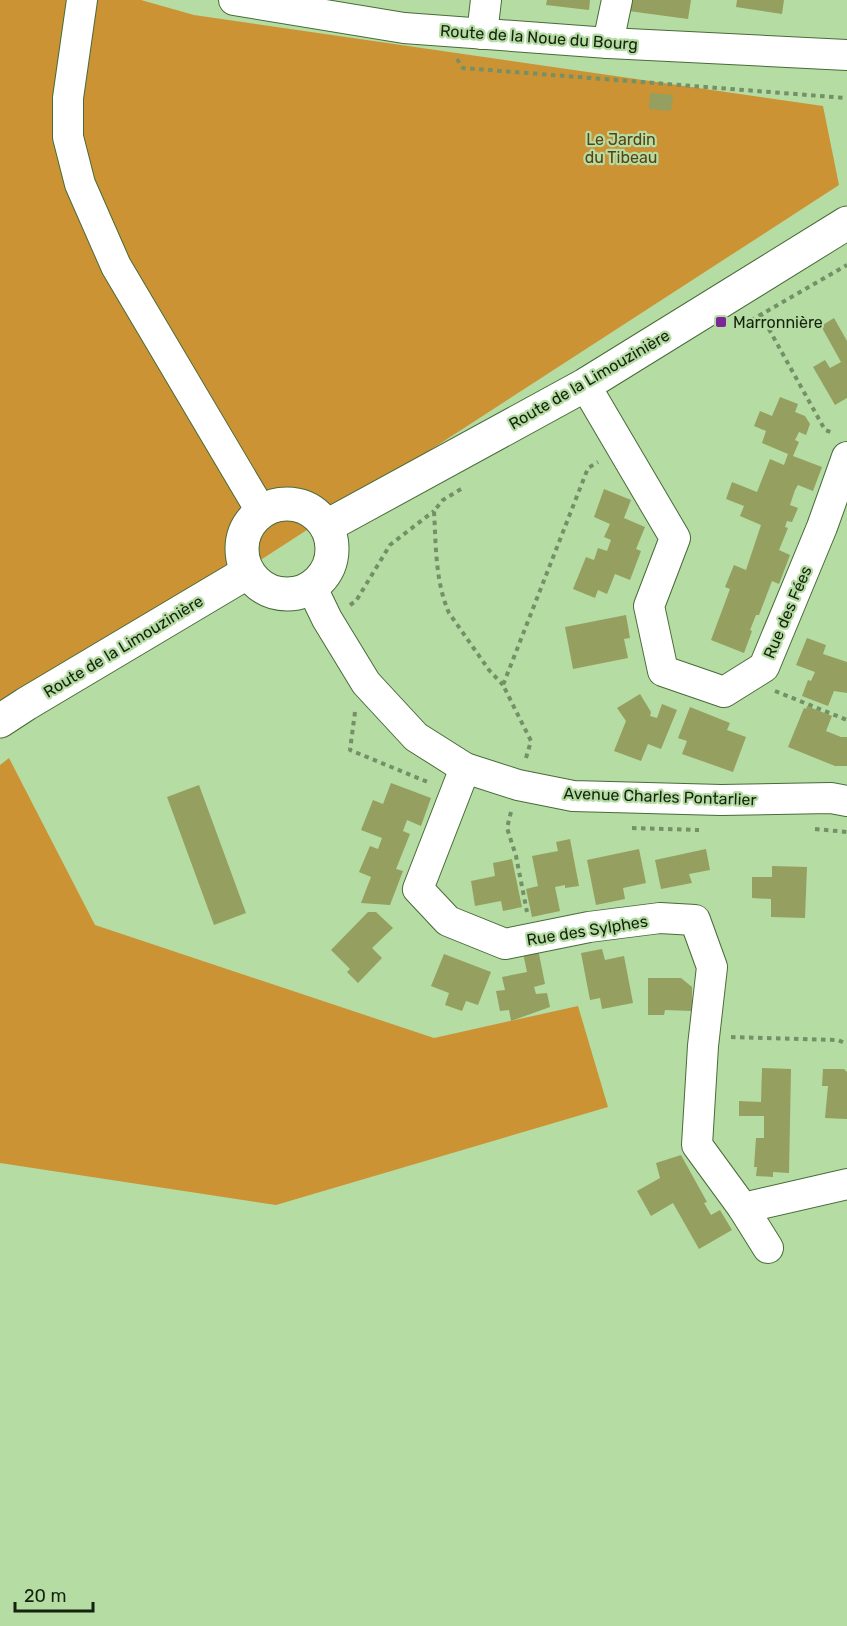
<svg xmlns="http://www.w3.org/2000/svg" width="847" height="1626" viewBox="0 0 847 1626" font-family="Rubik,sans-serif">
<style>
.green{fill:#cc9335}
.building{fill:#959f5f}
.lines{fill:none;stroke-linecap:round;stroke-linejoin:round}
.minor-casing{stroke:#486b38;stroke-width:32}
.tertiary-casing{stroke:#486b38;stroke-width:35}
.path{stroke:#739066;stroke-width:4;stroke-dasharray:4.5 4.5;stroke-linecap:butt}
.minor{stroke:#fff;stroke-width:30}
.tertiary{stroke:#fff;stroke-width:33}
.poi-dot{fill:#7b2797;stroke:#b5dca3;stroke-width:2}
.labels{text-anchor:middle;stroke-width:4.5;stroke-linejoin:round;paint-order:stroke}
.street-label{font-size:16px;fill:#15230e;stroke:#b5dca3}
.park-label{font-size:16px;fill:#5b4014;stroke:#b5dca3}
.poi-label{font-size:16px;fill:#15230e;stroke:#b5dca3;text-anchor:start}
</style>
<rect width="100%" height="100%" fill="#b5dca3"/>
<!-- green -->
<g class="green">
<path d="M0,0h141l53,15 629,91 16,79 -839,544z"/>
<path d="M9,758l86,167 339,113 144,-32 30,101 -332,98 -276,-42v-398z"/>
</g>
<!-- building -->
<g class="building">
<path d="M547,0h43l-1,10 -43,-5z"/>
<path d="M622,0h69l-3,19 -67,-9z"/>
<path d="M737,0h47l-2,14 -46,-7z"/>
<path d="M650,93l23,2 -2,16 -22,-2z"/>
<path d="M834,318l13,23v57l-12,7 -22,-38 12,-7 5,8 11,-6 -20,-36z"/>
<path d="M780,397l18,7 -3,8 10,4 5,8 -4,11 -7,-3 -4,8 4,2 -6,14 29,11 -9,24 -15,-6 -3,5 -5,15 8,3 -6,14 -5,-1 -2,6 3,1 -9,22 11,5 -11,29 -7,-3 -13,34h-3l-6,15 2,1 -8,22 -33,-13 19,-51 -5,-2 9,-22 12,5 15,-45 -21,-9 4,-10 -18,-7 6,-17 25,10 13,-33 14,6 4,-11 -26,-11 4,-12 -12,-5 6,-15 12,5z"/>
<path d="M604,489l27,11 -7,18 21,9 -9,22 5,2 -11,29 -15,-6 -8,20 -9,-4 -3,8 -22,-9 13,-32 8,3 4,-12 9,3 4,-11 -7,-3 6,-13 -16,-7z"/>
<path d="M626,615l4,23 -6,1 4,19 -55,11 -8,-42z"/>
<path d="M807,638l19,7 -3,9 24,8v31l-13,-2 -6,15 -26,-10 6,-16 3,1 4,-9 -19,-7z"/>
<path d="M640,694l11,18 -1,4 7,2 5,-14 15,6 -16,39 -13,-5 -7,17 -27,-10 12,-30 -9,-13z"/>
<path d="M807,706l25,10 -6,15 15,6h6v29h-12l-47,-19 16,-39 2,1z"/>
<path d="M690,707l40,16 -3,7 19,7 -13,35 -51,-18 5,-13 -9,-3z"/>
<path d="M391,783l40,15 -10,28 -14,-6 -4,11 7,3 -14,35 7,2 -13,34 -29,-2 10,-26 -12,-5 11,-26 8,3 4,-11 -21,-8 12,-30 10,4z"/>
<path d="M199,785l47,128 -32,12 -47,-128z"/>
<path d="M570,839l9,47 -14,2v-3l-10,2 5,24 -28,6 -6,-28 12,-3 -6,-30 26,-5 -2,-9z"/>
<path d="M639,849l7,34 -23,5 2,11 -29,6 -9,-45z"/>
<path d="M706,849l4,21 -21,4 3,9 -31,6 -6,-29z"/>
<path d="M512,859l10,48 -19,4 -2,-10 -26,5 -4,-25 24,-5 -2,-13z"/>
<path d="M772,866l35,1 -2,51 -34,-1v-18l-19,-1v-21h20z"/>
<path d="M368,912h8l17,16 -21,20 10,10 -24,25 -11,-11 3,-3 -19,-19z"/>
<path d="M538,949l7,35 -11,3 2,7 11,-1 3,14 -39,14 -2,-11 -9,1 -4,-20 9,-1 -3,-13 25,-5 -4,-19z"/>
<path d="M602,949l3,11 19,-4 9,47 -31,6 -2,-11 -10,2 -9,-47z"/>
<path d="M444,954l47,18 -13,33 -12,-4 -4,10 -17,-6 4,-12 -18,-7z"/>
<path d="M648,978h33l11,9v24l-27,-1 -1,5h-16z"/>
<path d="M762,1068l29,1 -2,104 -16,-1v5l-17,-1 1,-9h-3l2,-29h8v-22h-25v-15l22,1z"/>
<path d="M823,1069h21l3,3v47l-22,-1 3,-32h-6z"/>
<path d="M681,1155l26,47 -3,1 7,12 9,-5 12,20 -33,19 -26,-46 -22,13 -14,-25 23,-13 -4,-15z"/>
</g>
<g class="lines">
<!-- minor casing -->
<g class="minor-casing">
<g id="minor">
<path d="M82,0l-14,98v39l12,47 36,82 145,245"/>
<path d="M234,0l170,28 204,15 239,12"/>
<path d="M482,34l4,-34"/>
<path d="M608,43l9,-43"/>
<path d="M585,385l90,153 -26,68 14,65 61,21 40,-25 58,-140 25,-70"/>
<path d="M312,588l15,31 39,64 50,54 49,31 53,17 55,11 148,4 110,-2 16,3"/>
<path d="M465,768l-47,121 30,32 57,23 84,-17 71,-9 35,2 17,47 -9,79 -6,99 46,63 25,40"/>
<path d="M743,1208l104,-24"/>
</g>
</g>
<!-- tertiary casing -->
<g class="tertiary-casing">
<g id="tertiary">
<circle cx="287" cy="549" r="45"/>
<path d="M327,526l258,-141 262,-162"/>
<path d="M0,721l26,-17 222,-132"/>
</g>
</g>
<!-- path -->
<g class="path">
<path d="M457,59l6,9 383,30"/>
<path d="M760,313l65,117 8,3"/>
<path d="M743,325l104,-60"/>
<path d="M461,489l-18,11 -9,11c2,34 1,70 15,102l40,57 14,15"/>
<path d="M350,605l6,-4 34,-56 44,-34"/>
<path d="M775,691l72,29"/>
<path d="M355,712l-5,38 80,33"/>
<path d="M526,758l5,-17 -28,-56 85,-217 10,-6"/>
<path d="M511,812l-4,16 9,28 11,56"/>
<path d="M632,828l67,2"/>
<path d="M815,829l32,3"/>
<path d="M731,1037l107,3 9,4"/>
</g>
<!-- minor -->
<use href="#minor" class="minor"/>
<!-- tertiary -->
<use href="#tertiary" class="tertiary"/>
</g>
<!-- markers -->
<rect class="poi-dot" x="715" y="316" width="12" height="12" rx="3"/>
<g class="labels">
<!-- street labels -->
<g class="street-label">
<text transform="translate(539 37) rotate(4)" y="6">Route de la Noue du Bourg</text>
<text transform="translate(589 379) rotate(-30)" y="6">Route de la Limouzinière</text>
<text transform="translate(787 612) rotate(-67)" y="6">Rue des Fées</text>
<text transform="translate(123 646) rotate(-31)" y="6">Route de la Limouzinière</text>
<text transform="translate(660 796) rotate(2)" y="6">Avenue Charles Pontarlier</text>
<text transform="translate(587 930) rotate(-9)" y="6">Rue des Sylphes</text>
</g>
<!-- park labels -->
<g class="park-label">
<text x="621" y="145">Le Jardin<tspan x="621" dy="18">du Tibeau</tspan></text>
</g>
<!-- poi labels -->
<g class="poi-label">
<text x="733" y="328">Marronnière</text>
</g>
</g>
<!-- scale -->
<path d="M15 1602v9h78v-9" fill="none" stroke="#15230e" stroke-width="3"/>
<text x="24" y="1602" font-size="18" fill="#15230e" stroke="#b5dca3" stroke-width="4.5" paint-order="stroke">20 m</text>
</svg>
